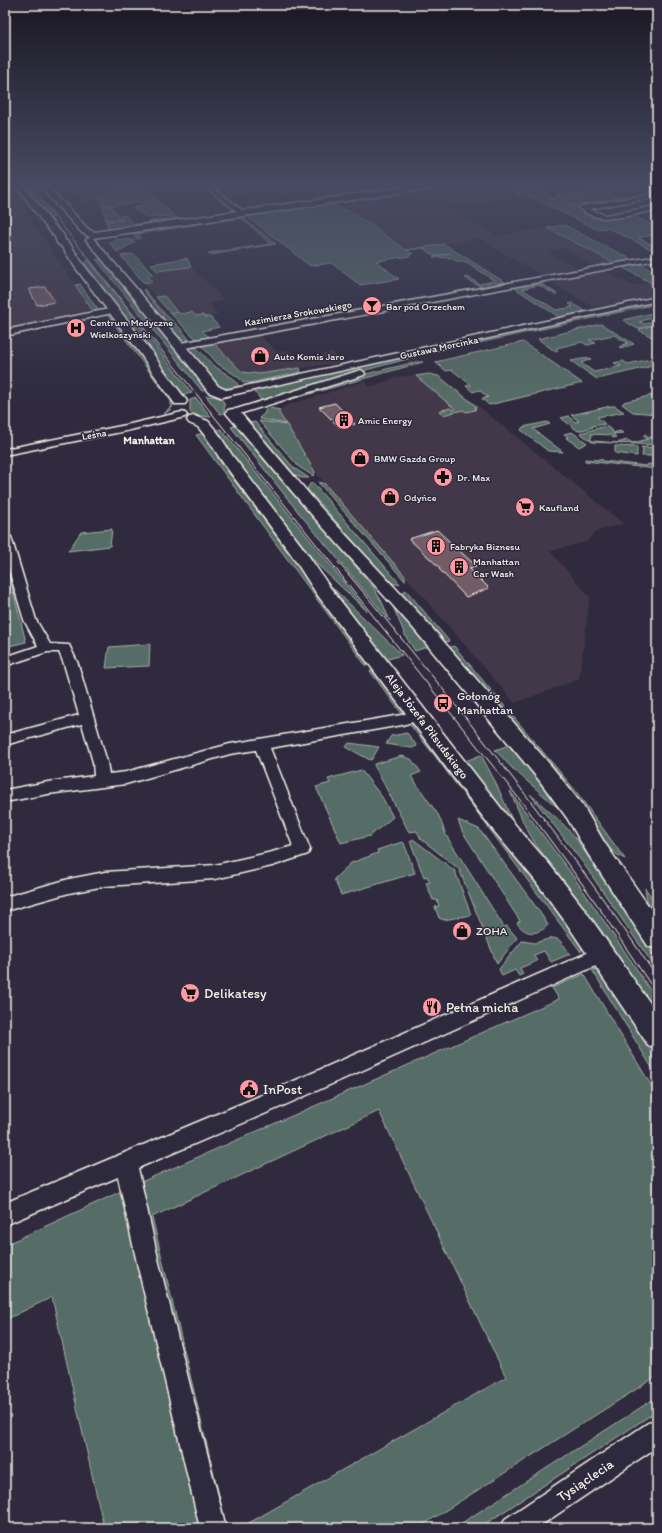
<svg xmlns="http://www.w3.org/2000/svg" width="662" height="1533" viewBox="0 0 662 1533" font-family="Itim,sans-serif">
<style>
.built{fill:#433949}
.green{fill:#576c66;stroke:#a6aea7}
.building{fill:#735b65;stroke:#f4f1e8}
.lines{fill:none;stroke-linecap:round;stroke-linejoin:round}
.street-casing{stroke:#f4f1e8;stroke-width:3}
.secondary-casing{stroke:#f4f1e8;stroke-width:3}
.street{fill:#2f2a3d;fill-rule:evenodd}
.secondary{fill:#2f2a3d;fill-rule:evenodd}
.tram{stroke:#f4f1e8;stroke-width:1}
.labels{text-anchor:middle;stroke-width:3;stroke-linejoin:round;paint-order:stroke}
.far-poi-label{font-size:10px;fill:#f4f1e8;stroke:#2f2a3d;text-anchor:start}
.far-street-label{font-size:10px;fill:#f4f1e8;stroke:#2f2a3d}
.far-neighbourhood-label{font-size:11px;font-weight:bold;fill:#f4f1e8;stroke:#2f2a3d}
.poi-label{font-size:12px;fill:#f4f1e8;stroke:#2f2a3d;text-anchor:start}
.street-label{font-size:12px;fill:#f4f1e8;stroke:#2f2a3d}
.near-poi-label{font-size:14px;fill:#f4f1e8;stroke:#2f2a3d;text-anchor:start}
.near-street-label{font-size:14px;fill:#f4f1e8;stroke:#2f2a3d}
</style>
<rect width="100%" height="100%" fill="#2f2a3d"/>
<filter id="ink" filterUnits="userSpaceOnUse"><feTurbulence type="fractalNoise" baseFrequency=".025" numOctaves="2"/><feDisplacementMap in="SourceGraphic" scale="8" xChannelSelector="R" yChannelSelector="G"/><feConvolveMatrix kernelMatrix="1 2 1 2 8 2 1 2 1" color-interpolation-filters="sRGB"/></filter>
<g filter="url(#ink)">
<!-- built -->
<g class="built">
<path d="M51,184h69l-28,18h-10l-7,-6 -7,1z"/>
<path d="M122,184h41l2,2 -37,4z"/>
<path d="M209,184h225l-60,9 -9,-2 -4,1 -1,2 -34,6 -12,-9 -33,5 -3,-2 -20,-1 -31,5z"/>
<path d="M448,184h57l21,11 -78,12 49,29 50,-8 69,36 -19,4 -18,-10 2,-1 -18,-9 -15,4 34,19 -38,6 -66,-39 -72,12 -56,-39 -8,-1 -13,-9 48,-6 6,1 6,-1 3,-3z"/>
<path d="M5,185l23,31 65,95 -19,2 -2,3 -67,15z"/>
<path d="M191,267l33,33 -13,3 -2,1 10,11 -39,7 -13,-12 -30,-35z"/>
<path d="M603,270l29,16 18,-4 7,4v11l-59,13 -51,-30z"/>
<path d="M258,334l19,18 12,-2 9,10 34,-8 11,10 -84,12 -15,-1 -4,-2 -27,-29z"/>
<path d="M424,374l16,1 184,149 -28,7 -9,11 -37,9 40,46 -11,82 -64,24 -200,-231 -13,-23 -23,-37 2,-3 4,-3 80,-25 5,6 28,-10z"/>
</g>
<!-- green -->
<g class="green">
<path d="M24,184h3l27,33 -3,1 9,12z"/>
<path d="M120,184h2l6,6 16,-2 34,31 -15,-3 -16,2c-6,-5 -10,-6 -14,-10l9,-2 -3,-4 -28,4 -10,-3 1,-1 -3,-4z"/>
<path d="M500,184h6l9,5 13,-2 -5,-3h6l17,8 -3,1 9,5 8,-2 -4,-2h15l30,-6 -9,-4 -12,2 -4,-2h81v3h-8l-43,6c11,8 18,0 29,4 -10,2 -21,5 -31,5 -13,1 -29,-14 -43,-2l3,3 12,2 1,2 -4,1 22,11 34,-5 28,13v7l-19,4 19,9v5l-49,-24 -12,1 -69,-34 -10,-1 4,-1z"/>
<path d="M574,197l12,2 3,3c-7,5 -19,4 -26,-2l3,-2z"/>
<path d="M330,202l12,8 8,1 56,39 38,-6 62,39c-21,4 -22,8 -41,-5l3,-1 11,7 16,-3 -31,-20 -5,1 -8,-4 -18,-1 18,-4 -16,3 -12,-8 -16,2 6,4 -4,1 1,1 -34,5 23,18 -39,6 -29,-22 -21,3 -66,-52z"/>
<path d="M101,204l10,3 9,9 5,-1 9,9c9,1 27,-7 34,-4l-42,7 -18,2 -1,-4 2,-1h-2l-1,-3 18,-1h-18l-1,-2h2l-2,-1 -2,-8 1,-1z"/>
<path d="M239,215l37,29 -66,11 -2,-2 63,-9 -30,-26 -25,4 -3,-3z"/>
<path d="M208,220l3,2 -73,12 3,4 -5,1 -4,-7z"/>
<path d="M564,225l69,35 -19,3 -67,-35z"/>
<path d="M115,239l18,1 2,2 -18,10 -8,-10z"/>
<path d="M131,254l5,2 17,19 -5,1 4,6 -8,1 -23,-27z"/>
<path d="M187,258l4,9 -34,4 -6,-7z"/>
<path d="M96,259l6,1 106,130 -6,1z"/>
<path d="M89,260l103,133 -11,2 -22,-29 -4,-12 -71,-91z"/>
<path d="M640,264l17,9v13l-35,-19z"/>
<path d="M539,282l18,12h-3l-15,-9 -17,4 34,21 17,-3 -4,-3 3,-1 13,8 -26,6 -4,1 4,-1 -46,-30z"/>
<path d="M80,284l18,26 -9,2 4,-1 -18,-26z"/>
<path d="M144,289l20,24 18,17 8,11 -11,-4 -17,-19 1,-3 -20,-25z"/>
<path d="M164,296l13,16 -7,1 -14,-16z"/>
<path d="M657,301v3l-197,43 -3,-2z"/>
<path d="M178,312l2,2 12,-2 4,4 7,-1 2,2h5l9,10 -17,4 7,6 10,-1 -20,4 -4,-2 -24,-24z"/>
<path d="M657,312v4l-18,6 6,2 12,-4v3l-19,6 -15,-9z"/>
<path d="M106,313l4,2 63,83 1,6 -3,5 -7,5 7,-8v-5z"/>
<path d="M601,324l33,20 -13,4 -2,-1 9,-4 -14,-8 -25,5 7,3 -9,2 -5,-3 -26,6 2,2 -2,2 -18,-13z"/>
<path d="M657,324v16l-18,-10 2,-1z"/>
<path d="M213,342l29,30 17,2 41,-6 1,4 -52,11 -6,-1 -6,-6 -19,-12 -16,-18 1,-2z"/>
<path d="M523,342l59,41 -93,22 -7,-6 6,-2 -9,-7 -6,2 -7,-6 5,-1 -19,-15 -6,1 -11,-9z"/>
<path d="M195,346l19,20 20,13 6,9h-16l-9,-4 -8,-9 -3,-9 -12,-14z"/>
<path d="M411,355l4,2 -57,15 -96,29 -9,-11z"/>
<path d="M652,355l5,3v7l-60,14 -26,-18 17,-3 3,1 -10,4 13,9 27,-6 -7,-3 9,-2 5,3 27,-6z"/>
<path d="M416,362h7l-156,44 -1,-2 108,-32z"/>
<path d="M429,374l9,2 38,30 -1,4 -9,2 -3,-2 -20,5 -4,-4 11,-3 3,2 2,-1 -39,-33z"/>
<path d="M657,394v20l-24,-2 -11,-8 2,-2z"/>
<path d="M206,396c5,0 16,0 18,7 1,3 0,6 0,10l-4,1z"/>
<path d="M196,398l15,19 -12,-1 -9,-4v-12z"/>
<path d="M611,406h4l9,6 -27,5 8,7 -13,2 1,1 -15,4 -17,-13 8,-2 5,6 5,-1 -8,-6z"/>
<path d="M270,408l10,2 -1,3 7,11 -26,-5 -1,-1 5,-4 2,-5z"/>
<path d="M259,421l28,4 28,47 -1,3 -1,1 -14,-9z"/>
<path d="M255,422l39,46 15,10h-7l-6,-2 -33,-38 -16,-14z"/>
<path d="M547,422l3,2 -17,5 30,23 -15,-1 -27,-21 2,-3z"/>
<path d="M237,426l136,161 9,15 8,19 -91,-108 -68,-86z"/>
<path d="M606,426l7,5h-1l1,2 7,-2 3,2 -10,1 3,3 -3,1 -2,-3 -20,-1 1,3 -2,2 3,2 24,2 10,-3 6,3 15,-4 -5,-3 2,-2 6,4 6,-1v8l-65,-3 -12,-9z"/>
<path d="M221,429l146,182 -48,-45 -10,-12 -95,-123z"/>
<path d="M572,432l15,11 -8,4 -13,-9 2,-1 -4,-3z"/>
<path d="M205,433l6,8 8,19 153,204 -6,2 -170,-231z"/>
<path d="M615,446l22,1v9l-22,-3z"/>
<path d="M641,447l16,1v21l-72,-8v-2l13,1v-1l5,1v1l44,5 1,-2 6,1v-9h-12l1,-7z"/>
<path d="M318,482l7,2 80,92v5z"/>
<path d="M313,483l87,101h-6l-5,-3 -82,-92 3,-5z"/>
<path d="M112,529l-2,17 -42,5 13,-19z"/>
<path d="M5,567h2l19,75 -21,5z"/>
<path d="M328,586h3l71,69 -17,5z"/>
<path d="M406,590l43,51 -7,2 -39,-46 -1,-4z"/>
<path d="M391,602l39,44 -15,5 -9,-14z"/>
<path d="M150,644l-1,22 -43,2 3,-21z"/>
<path d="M454,646l121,144 50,69c-20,-8 -30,-33 -44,-49 -45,-54 -90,-108 -134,-162z"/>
<path d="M376,670l28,41 -2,3 -32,-43z"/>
<path d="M410,725l6,1 142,186 22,30 2,5 -1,5 -146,-196z"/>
<path d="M407,733l10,13 -5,2 -26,-4 5,-8z"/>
<path d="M349,743l30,4 -7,12 -2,1 -24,-13z"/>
<path d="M512,744l54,71 -54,-47 -17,-18z"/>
<path d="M481,755l14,26 18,41 -50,-60z"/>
<path d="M402,756l9,3 10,13 -10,4 28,40 7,19 58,92 3,-1 10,12 -20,26 -38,-95 -38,-30 -4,-8 -8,1 -35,-67v-1z"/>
<path d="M361,770l21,27 11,20 -23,19 -29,7 -25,-56 14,-4 -2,-4z"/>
<path d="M510,791l61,82 63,92 23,36v12l-56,-83 -65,-85 -11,-19z"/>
<path d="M530,794l31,28 14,15 82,123v10l-74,-107z"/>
<path d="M458,820l21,9 60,82 9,14c-11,11 -23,10 -31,-2l3,-2 -58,-90z"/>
<path d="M413,839l42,32 16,44 -27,5 -5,-2 -4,-11 4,-1 -2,-6h-4l-7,-17 4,-1 -3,-6 -3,1 -14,-36z"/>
<path d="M402,842l2,1 11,30 -74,22 -7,-16 17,-16 27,-10 -1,-3z"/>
<path d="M645,888l12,16v12l-10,-15z"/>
<path d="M551,938c9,-1 14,9 19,16l-19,8 -7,-11 -10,4 3,6 -17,7 3,6 -4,2 -4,-6 -13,6 -3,-7 23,-28 13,2z"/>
<path d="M591,968l5,2 7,7 54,84v15z"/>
<path d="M584,974l73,121v281l-239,152h-178l266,-151 -127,-266 -227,106 75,311h-123l-52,-231 -47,23v-75l136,-63 418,-183 -7,-11z"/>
<path d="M657,1397v14l-178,117h-25z"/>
</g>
<!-- building -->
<g class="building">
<path d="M45,287l10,15 -18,3 -8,-16z"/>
<path d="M335,403l20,21 -16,3 -20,-20z"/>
<path d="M437,530l39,36 -7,2 20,20 -23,9 -27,-28 1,-1 -31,-29z"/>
</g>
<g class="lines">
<!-- street casing -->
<g class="street-casing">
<g id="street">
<path d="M202,184h7l35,28v2h-4z"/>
<path d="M657,193v4l-68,12 16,6 52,-9v4c-25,4 -57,17 -78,-2l3,-2z"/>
<path d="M657,256v4l-477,89 -4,-3 4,-3z"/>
<path d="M657,297v4l-435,96 -5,-3 5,-3z"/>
<path d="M114,308l4,2 -1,2 -112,24v-6z"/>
<path d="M361,370l4,3 -1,2 -128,40 -3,1 -5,-3 2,-2z"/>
<path d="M182,412l3,1 2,2 -2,2 -59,14 -121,24v-6l121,-24z"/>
<path d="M5,534l4,1 2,2 25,83 14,24 19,1 9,19 29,98 2,12 17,-2 104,-28 171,-29 17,-5 5,1 2,4 -2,4 -21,6 -132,23 40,101 -2,5 -36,12 -57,13 -110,7 -36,7 -64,18v-14l64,-18 36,-7 110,-7 57,-13 21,-6 -37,-96 -26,4 -104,30 -78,10 -43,8v-12l43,-8 46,-6 -1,-14 -11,-38 -77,21v-10l74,-20 -15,-51 -5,-12h-12l-42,14v-9l33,-11 -14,-26 -19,-63z"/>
<path d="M603,946l6,2 3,6 -3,6 -333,149 -138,59 21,95 67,265h-26l-63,-265 -19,-86 -113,48v-22l257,-108z"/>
<path d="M657,1419v28l-120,81h-36l4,-9 143,-96z"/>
</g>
</g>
<!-- secondary casing -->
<g class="secondary-casing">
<g id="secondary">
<path d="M15,184h8l30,40 10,10 2,6 5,4 13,20 69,88 10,16 25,33 -2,3h-10l-25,-35 -8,-13 -67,-89 -12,-19 -6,-5 -2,-6 -8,-9z"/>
<path d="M37,184h9l42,45 6,3 330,-48h21l-4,3 -348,51 106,124 19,24 8,4 1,3 -1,3 -5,1 -13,-5 -17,-24 -103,-126 -2,-2 4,-3 -8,-4z"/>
<path d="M233,409l5,1 83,98 104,112 128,148 30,38 21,36 53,76v31l-9,-3 -60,-92 -21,-36 -28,-38 -126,-152 -102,-114 -85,-101 2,-3z"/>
<path d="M194,416l14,5 10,12 14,22 72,94 25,37 176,227 45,52 35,45 72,103v36l-9,-4 -81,-121 -33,-45 -45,-54 -173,-232 -25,-39 -70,-94 -14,-22 -9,-11 -9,-4 -2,-3 2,-3z"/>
</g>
</g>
<!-- street -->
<use href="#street" class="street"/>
<!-- secondary -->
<use href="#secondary" class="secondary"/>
<!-- tram -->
<g class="tram">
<path d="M29,184l499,626 63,86 66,98"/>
<path d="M338,562c35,41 69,84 104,126 75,94 148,189 215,289"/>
</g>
</g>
</g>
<!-- sky -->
<linearGradient id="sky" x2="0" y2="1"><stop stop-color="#1a1722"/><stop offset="0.46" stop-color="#474a62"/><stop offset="1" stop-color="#474a62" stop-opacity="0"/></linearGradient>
<rect width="662" height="399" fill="url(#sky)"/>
<!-- icons -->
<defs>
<g id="bar-disc" transform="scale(1)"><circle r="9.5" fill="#ff9aa2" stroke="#2f2a3d"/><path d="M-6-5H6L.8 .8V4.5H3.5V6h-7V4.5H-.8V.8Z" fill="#111"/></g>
<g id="hospital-disc" transform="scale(1)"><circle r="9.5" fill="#ff9aa2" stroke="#2f2a3d"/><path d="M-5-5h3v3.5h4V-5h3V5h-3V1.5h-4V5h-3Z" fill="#111"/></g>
<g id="shop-disc" transform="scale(1)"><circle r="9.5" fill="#ff9aa2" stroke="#2f2a3d"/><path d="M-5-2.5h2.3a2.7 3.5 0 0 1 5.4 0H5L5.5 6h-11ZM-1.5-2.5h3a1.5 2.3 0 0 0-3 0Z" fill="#111"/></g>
<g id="building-disc" transform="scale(1)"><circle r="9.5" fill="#ff9aa2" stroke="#2f2a3d"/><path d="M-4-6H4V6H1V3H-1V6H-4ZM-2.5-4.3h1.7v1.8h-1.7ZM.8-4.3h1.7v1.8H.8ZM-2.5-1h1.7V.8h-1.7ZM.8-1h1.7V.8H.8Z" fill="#111"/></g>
<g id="pharmacy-disc" transform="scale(1)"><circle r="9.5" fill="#ff9aa2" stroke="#2f2a3d"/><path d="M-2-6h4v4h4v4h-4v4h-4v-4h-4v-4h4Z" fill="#111"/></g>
<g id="supermarket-disc" transform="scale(1)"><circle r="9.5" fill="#ff9aa2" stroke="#2f2a3d"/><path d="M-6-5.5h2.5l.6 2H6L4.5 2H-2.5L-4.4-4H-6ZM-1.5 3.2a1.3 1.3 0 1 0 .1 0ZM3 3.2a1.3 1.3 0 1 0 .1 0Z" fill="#111"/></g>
<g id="bus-disc" transform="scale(1)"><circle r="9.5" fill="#ff9aa2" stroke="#2f2a3d"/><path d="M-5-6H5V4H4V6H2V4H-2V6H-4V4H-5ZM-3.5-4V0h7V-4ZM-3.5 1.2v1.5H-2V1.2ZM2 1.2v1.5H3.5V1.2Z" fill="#111"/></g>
<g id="restaurant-disc" transform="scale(1)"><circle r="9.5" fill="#ff9aa2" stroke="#2f2a3d"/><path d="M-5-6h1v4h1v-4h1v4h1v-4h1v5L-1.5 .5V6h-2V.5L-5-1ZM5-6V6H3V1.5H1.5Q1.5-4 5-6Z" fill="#111"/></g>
<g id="civic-disc" transform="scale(1)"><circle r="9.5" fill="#ff9aa2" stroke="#2f2a3d"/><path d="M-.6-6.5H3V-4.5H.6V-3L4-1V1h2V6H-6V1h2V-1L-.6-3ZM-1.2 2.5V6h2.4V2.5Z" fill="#111"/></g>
</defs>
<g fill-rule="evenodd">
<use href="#bar-disc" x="372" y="306"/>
<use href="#hospital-disc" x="76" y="328"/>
<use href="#shop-disc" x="260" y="356"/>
<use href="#building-disc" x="344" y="420"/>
<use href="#shop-disc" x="360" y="458"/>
<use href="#pharmacy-disc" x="443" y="477"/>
<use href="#shop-disc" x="390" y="497"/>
<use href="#supermarket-disc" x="525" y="507"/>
<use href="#building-disc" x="436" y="546"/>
<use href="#building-disc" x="459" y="567"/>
<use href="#bus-disc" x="443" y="703"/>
<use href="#shop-disc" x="462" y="931"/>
<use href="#supermarket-disc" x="190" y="993"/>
<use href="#restaurant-disc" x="432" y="1007"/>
<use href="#civic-disc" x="249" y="1089"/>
</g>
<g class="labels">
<!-- far-poi labels -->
<g class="far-poi-label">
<text x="386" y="310">Bar pod Orzechem</text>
<text x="90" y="326">Centrum Medyczne<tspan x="90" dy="12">Wielkoszyński</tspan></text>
<text x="274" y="360">Auto Komis Jaro</text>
<text x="358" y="424">Amic Energy</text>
<text x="374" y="462">BMW Gazda Group</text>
<text x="457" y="481">Dr. Max</text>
<text x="404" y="501">Odyńce</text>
<text x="539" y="511">Kaufland</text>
<text x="450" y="550">Fabryka Biznesu</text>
<text x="473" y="565">Manhattan<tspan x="473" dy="12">Car Wash</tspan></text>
</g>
<!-- far-street labels -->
<g class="far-street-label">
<text transform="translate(298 313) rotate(-10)" y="4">Kazimierza Srokowskiego</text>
<text transform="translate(439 347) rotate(-12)" y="4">Gustawa Morcinka</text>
<text transform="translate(94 434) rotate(-10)" y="4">Leśna</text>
</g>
<!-- far-neighbourhood labels -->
<g class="far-neighbourhood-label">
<text x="149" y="444">Manhattan</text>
</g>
<!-- poi labels -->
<g class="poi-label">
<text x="457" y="700">Gołonóg<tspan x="457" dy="14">Manhattan</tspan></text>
<text x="476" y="935">ZOHA</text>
</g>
<!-- street labels -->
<g class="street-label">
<text transform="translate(427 726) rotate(53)" y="4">Aleja Józefa Piłsudskiego</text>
</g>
<!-- near-poi labels -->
<g class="near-poi-label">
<text x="204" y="998">Delikatesy</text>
<text x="446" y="1012">Pełna micha</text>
<text x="263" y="1094">InPost</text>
</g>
<!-- near-street labels -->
<g class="near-street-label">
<text transform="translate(585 1480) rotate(-34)" y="5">Tysiąclecia</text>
</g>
</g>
<!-- margin -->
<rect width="662" height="1533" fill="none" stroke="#2f2a3d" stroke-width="20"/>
<rect x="10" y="10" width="642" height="1513" fill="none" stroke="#f4f1e8" stroke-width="1.5" filter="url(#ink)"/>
</svg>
